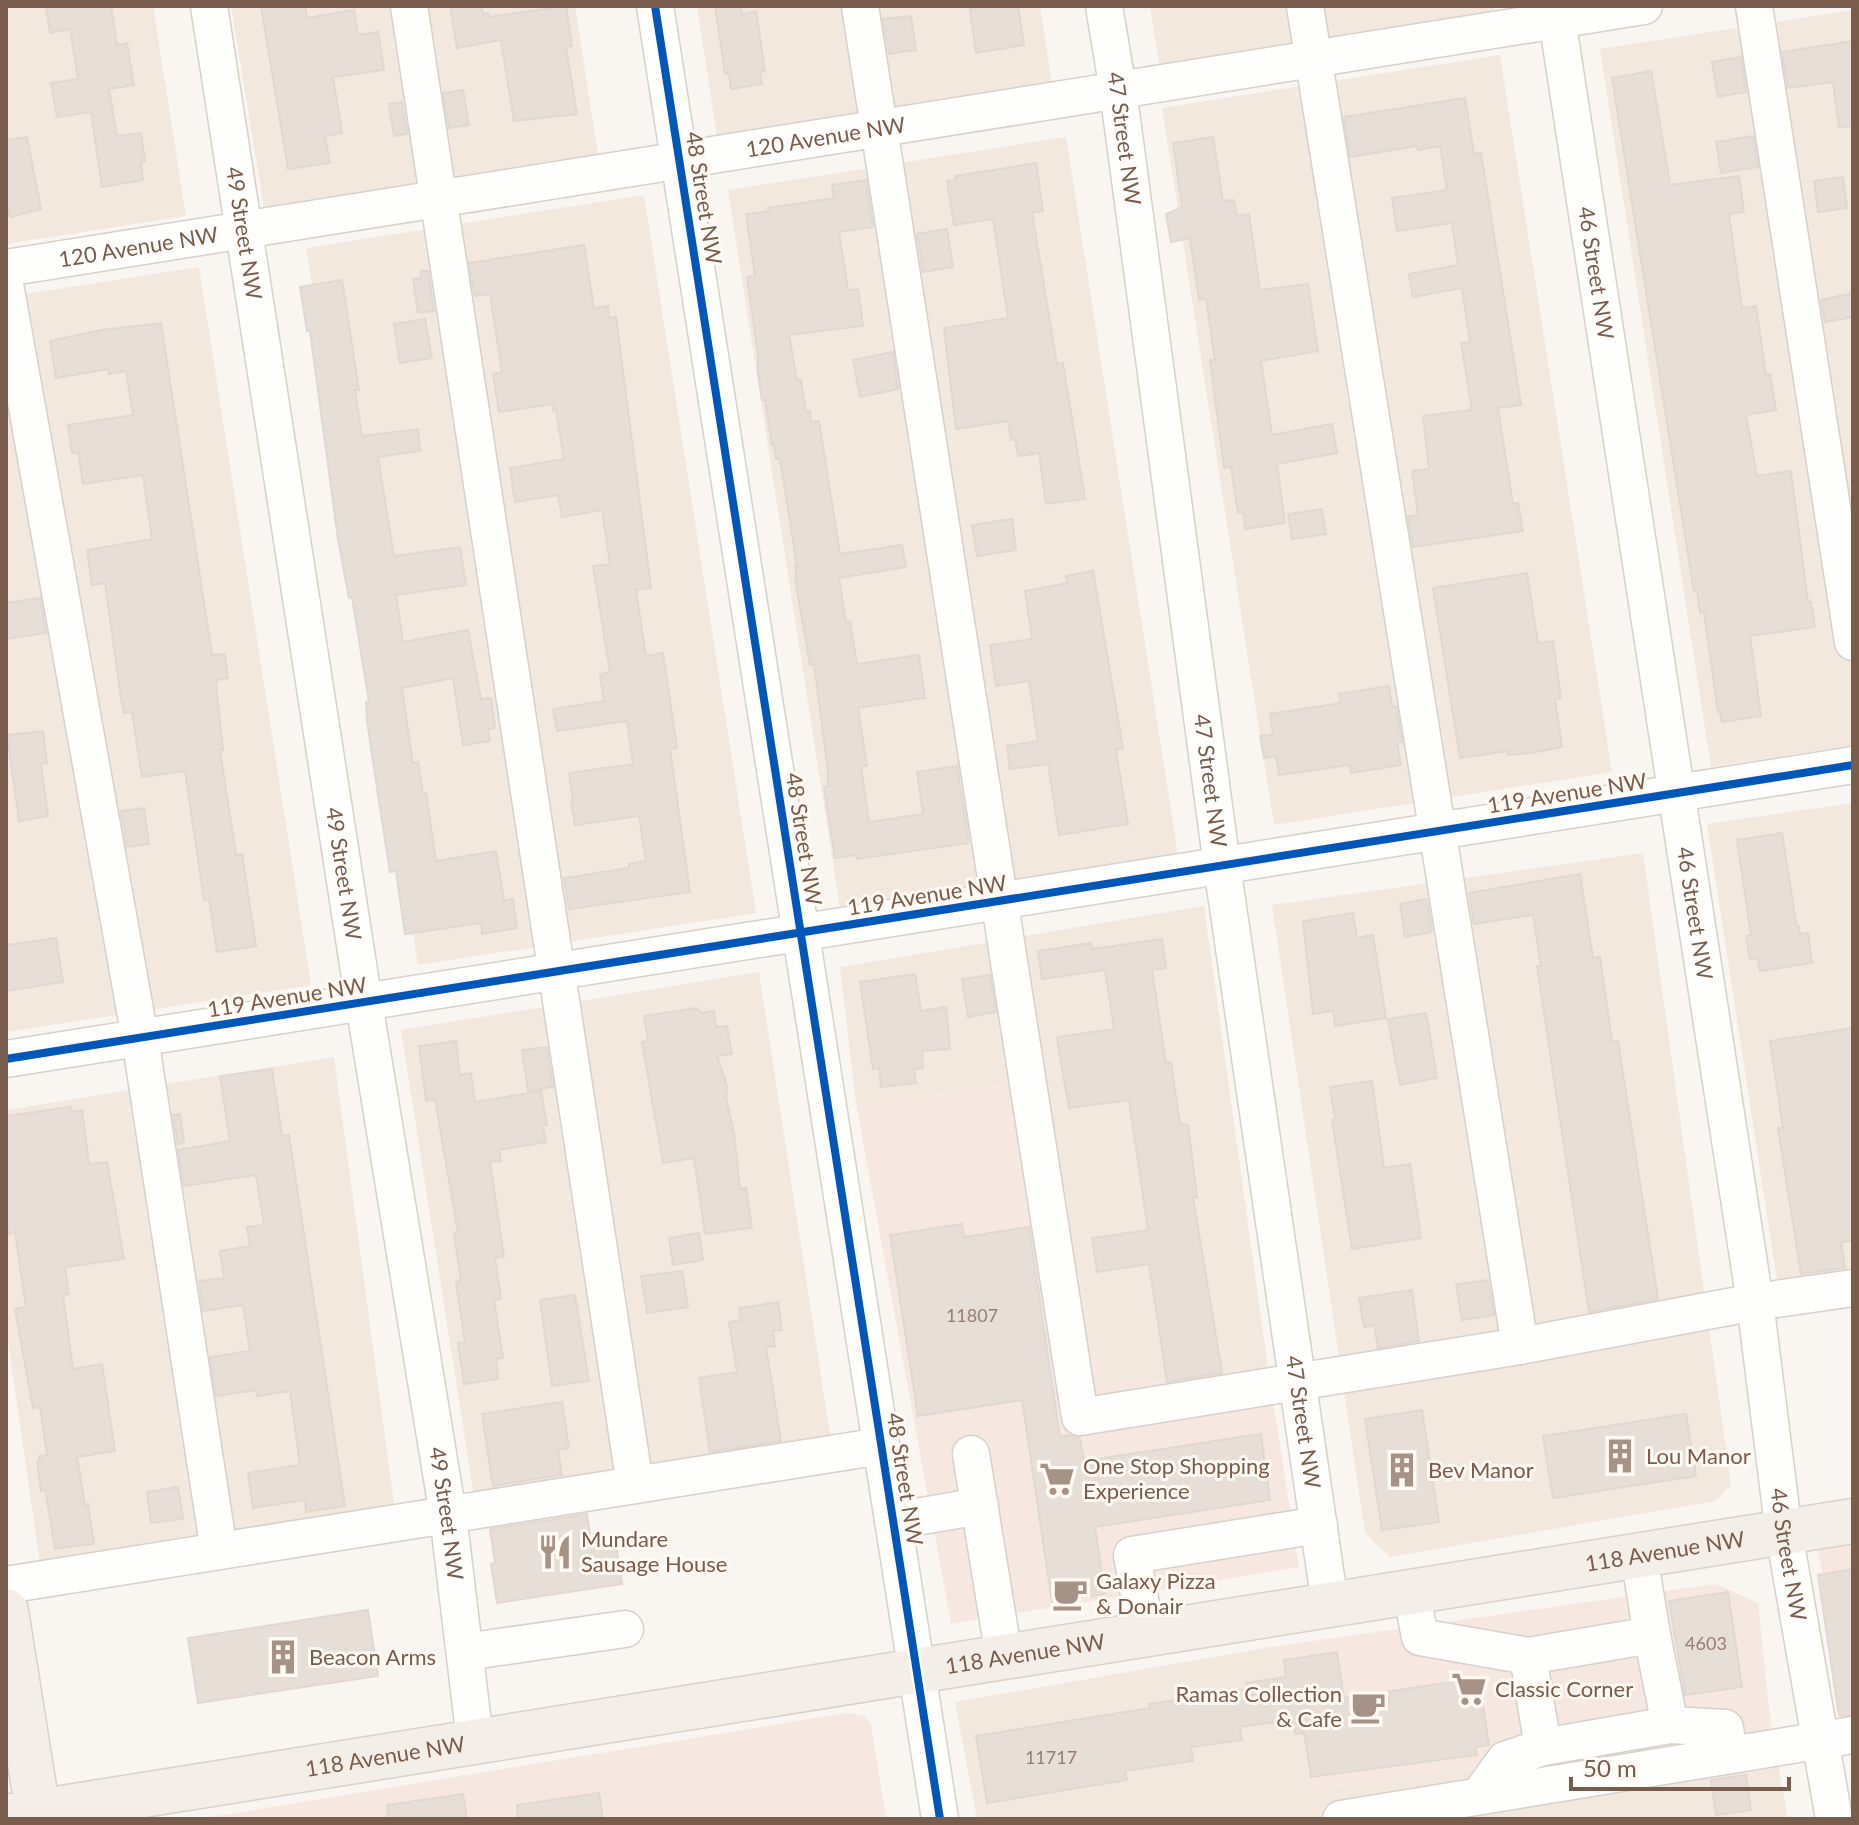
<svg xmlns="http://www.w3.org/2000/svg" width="1859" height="1825" viewBox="0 0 1859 1825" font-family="Lato,sans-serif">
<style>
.residential{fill:#f2e8de}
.commercial{fill:#f6e8e1}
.building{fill:#e6ded7;stroke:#e2d8d2;stroke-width:2}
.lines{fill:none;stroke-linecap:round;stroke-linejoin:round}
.minor-casing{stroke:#d7d1cb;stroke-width:39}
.major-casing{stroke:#dad1cc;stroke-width:47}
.minor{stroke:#fefefd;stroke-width:36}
.major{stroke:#f3eee8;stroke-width:44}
.cycleway-casing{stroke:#fffaf3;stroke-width:13}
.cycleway{stroke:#0057b8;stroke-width:8}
.labels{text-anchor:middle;stroke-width:6;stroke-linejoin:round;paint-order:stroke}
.number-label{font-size:18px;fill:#977e72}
.street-label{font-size:22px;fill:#7a5c4d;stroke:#fffaf3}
.poi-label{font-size:22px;fill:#7a5c4d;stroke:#fffaf3;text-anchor:start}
</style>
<rect width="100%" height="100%" fill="#f9f5f0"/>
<!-- residential -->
<g class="residential">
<path d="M6,6h147l33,210 -180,28z"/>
<path d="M231,6h344l24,155 -334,53z"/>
<path d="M697,6h343l13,84 -335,53z"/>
<path d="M1150,6h343l2,11 -335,53z"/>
<path d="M1853,10v735l-142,22 -111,-718z"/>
<path d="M1500,55l112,717 -338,53 -112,-717z"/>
<path d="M1066,137l112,718 -338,53 -112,-718z"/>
<path d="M644,195l112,718 -338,52 -112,-717z"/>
<path d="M199,267l112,718 -305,47v-735z"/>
<path d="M1853,803v472l-75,12 -71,-463z"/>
<path d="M1643,853l88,632 -16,16 -325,56 -25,-24 -93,-628z"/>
<path d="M1204,906l64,463 -168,16 -60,-307 -184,25 -16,-136z"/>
<path d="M759,972l72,469 -357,55 -73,-466z"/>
<path d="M334,1057l60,447 -354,59 -34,-235v-218z"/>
<path d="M1277,1646l28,147 466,-68 17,94h-811l-22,-117z"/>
</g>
<!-- commercial -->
<g class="commercial">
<path d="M1040,1078l60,307 168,-16 31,198 -348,57 -95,-521z"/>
<path d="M1853,1540v186h-2l-34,-181z"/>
<path d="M1716,1584l42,19 13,122 -466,68 -28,-147z"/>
<path d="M846,1713l19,3 6,8 15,95h-688z"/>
</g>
<!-- building -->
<g class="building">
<path d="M46,6h65l6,39 10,-2 7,42 -25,4 8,47 24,-3 4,28 -4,1 2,18 -41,7 -11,-75 -34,5 -6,-34 27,-4 -8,-50 -20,4z"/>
<path d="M261,6h44l2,12 47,-8 4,25 20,-3 6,38 -51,7 9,56 -17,3 5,27 -42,6z"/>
<path d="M450,6h31l2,8 5,-1 1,4 77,-11 6,40 -6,1 11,67 -63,7 -13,-81 -44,8z"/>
<path d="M715,6h25l2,8 14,-3 9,60 -5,1 2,12 -31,5 -2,-16 -4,1z"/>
<path d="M991,6h27l6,39 -48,8 -6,-44z"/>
<path d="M911,16l5,34 -27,4 -6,-35z"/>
<path d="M1853,41v85l-14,1 -6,-45 -45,6 -6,-36z"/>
<path d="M1741,57l5,35 -28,5 -6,-35z"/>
<path d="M1651,71l19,114 69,-9 5,36 -15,2 13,94 14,-2 10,69 4,-1 6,36 -30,5 11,61 34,-5 17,131h3l4,25 -65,9 11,80 -39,6 -2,-10h-2l-14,-100 -4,1 -3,-22 -3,1 -82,-514z"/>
<path d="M463,90l6,35 -20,3 -6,-35z"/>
<path d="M1465,98l9,56 7,-1 40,252 -23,3 15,96 5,-1 5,28 -110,16 -5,-31 10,-1 -6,-44 17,-2 -6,-53 49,-6 -11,-67 9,-1 -8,-54 -49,9 -4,-23 49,-9 -6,-42 -55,8 -5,-33 55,-8 -7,-44 -22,4 -1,-4 -67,11 -6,-40z"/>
<path d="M402,102l5,32 -13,2 -5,-32z"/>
<path d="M1753,136l5,31 -37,6 -5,-31z"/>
<path d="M27,137l14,72 -31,8 -4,-17v-60z"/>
<path d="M1213,137l10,64 11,-1 3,16 12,-2 11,76 48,-6 10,67 -57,10 11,74 60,-11 5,29 -60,11 8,59 -40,6 -2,-17 -5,1 -7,-46 -7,1 -14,-108h5l-9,-61 -7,1 -9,-62 -19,4 -5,-28 16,-7 -9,-64z"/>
<path d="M1036,163l7,48 -11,2 25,151 6,-1 22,136 -39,5 -7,-51 -21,3 -3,-17 -4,1 -3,-19 -52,8 -12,-101 64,-10 -15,-99 -39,6 -7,-44 9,-1 -1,-4z"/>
<path d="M1843,177l4,31 -29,4 -4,-31z"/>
<path d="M866,180l7,47 -34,5 9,58 10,-1 5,37 -74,9 8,45h4l5,32 4,-1 1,11 8,-1 21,133 62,-9 4,22 -67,11 7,44 4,-1 7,43 62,-9 6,43 -67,10 9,58h-6l8,56 54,-8 -6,-42 40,-6 12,77 -112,16 -1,-4 -21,3 -11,-71 4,-1v-14l-14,-108 -4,1 -15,-86h2l-2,-13h2l-17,-107h-4l-2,-14h-2l-7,-45h-3l-4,-28v-17l-11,-78 8,-1 -9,-62 23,-3 -1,-3 66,-10 -2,-13z"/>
<path d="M947,229l6,38 -30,5 -6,-38z"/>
<path d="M584,245l10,63 14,-2 1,12 7,-1 35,271 -15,2 10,66 17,-3 14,95 -7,1 20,143 -121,17 -5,-31 65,-10v-4l17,-3 -7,-45 -64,9 -4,-24h2l-4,-28 64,-9 -6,-43 -70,10 -4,-22 51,-8 -4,-27 10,-2 -17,-106 17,-2 -8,-54 -40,7 -4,-22 -43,7 -5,-34 54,-9 -8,-49h-3l-1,-6 -53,8 -6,-38 9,-2 -12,-78 -15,2 -6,-33z"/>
<path d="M421,271h7l6,40 -16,2 -5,-34 8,-1z"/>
<path d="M342,280l17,110h-4l7,46 56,-7 2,22 -42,6 16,99 66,-9 6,38 -70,10 7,47 65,-12 13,69 10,-1 4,30 -7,1 2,12 -27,4 -10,-67 -51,10 10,70 1,5 5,-1 5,32 3,-1 10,68 60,-10 8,50 9,-2 4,29 -35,6 -1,-11 -76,11 -9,-63 -6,1 -10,-64 -13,-87 -1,-19h3l-17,-105 -3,1 -11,-59 -28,-208h-3l-7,-44z"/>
<path d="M1853,293v24l-28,5 -4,-22z"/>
<path d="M425,319l7,39 -32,5 -6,-39z"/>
<path d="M161,323l51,332 13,-1 3,24 -11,2 -1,4 7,66h-3l16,105 6,-1 14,92 -39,6 -8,-53 -5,1 -19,-129 -43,6 -10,-65 -8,1 -3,-15 -16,-115 -13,2 -5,-35 65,-11 -9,-64 -60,9 -5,-32 -6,1 -4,-28 65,-10 -7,-44 -17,3 -1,-5 -52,9 -6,-37 52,-11z"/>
<path d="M893,352l5,37 -38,8 -7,-37z"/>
<path d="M1322,509l4,25 -34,5 -4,-25z"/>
<path d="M1012,519l4,31 -39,6 -5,-31z"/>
<path d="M1093,571l30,177 -7,2 12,74 -69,11 -11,-71 -38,5 -3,-23 31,-5 -9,-60 -33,5 -6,-41 42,-6 -7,-48 42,-8 -1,-7z"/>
<path d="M1527,573l11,70 15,-2 8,57 -6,1 7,48 -31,6 -23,2v-4l-48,7 -27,-170z"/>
<path d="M40,598l6,35 -40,6v-36z"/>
<path d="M1389,686l3,21 4,-1 6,36h-5l4,23 -50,8 -1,-8 -71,10 -3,-19 -12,2 -4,-22 13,-2 -3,-20 70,-11 -1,-9z"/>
<path d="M43,731l4,32 -6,1 7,52 -29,5 -12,-86z"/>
<path d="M144,808l5,36 -22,3 -6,-36z"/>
<path d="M1782,833l15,95 2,-1 1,7 8,-1 4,30 -52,8 -2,-13 -8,1 -4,-23 5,-1 -14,-95z"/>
<path d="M1580,874l13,84 7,-1 12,84h6l40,258 -69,13 -52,-346h4l-8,-51 -59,9 -5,-31z"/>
<path d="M1427,899l5,33 -27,5 -5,-33z"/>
<path d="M1353,913l4,25 16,-3 13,83 -51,8 -2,-15 -20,3 -10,-93z"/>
<path d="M56,938l7,44 -57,9v-46z"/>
<path d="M1162,939l4,29 -14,2 14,93 5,-1 9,62 8,1 9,72h-4l29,176 -55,9 -18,-118 -52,8 -5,-34 56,-8 -19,-130 -60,8 -7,-39 -5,-32 57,-8 -9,-59 -63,9 -4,-28 53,-8 1,6z"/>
<path d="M915,974l6,37 25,-4 4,42 -28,2 1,17 -9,1 2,14 -35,4 -2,-19 -6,1 -13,-87z"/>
<path d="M990,975l6,37 -28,5 -6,-38z"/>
<path d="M696,1008l6,5 12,-2 2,16 11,-1 5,28 -15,2 10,30 -1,12 8,36 6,55 6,-1 6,40 -47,6 -11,-76 -31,5 -21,-121 6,-1 -4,-25z"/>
<path d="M1426,1013l11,65 -37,7 -12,-66z"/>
<path d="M1853,1028v213l-12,1 4,26 -44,6 -23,-146h5l-13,-87z"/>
<path d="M456,1041l4,34 11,-2 4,29 66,-11 6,34 -4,1 3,16 -47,8 2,11 -11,1 14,95 -9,1 6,41 -7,1 9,58 -7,1 2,20 -34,5 -6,-41 7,-1 -9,-60 5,-1 -7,-47 4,-1 -23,-134 -9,2 -7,-55z"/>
<path d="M547,1047l6,40 -25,4 -6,-41z"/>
<path d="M272,1069l10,67 7,-1 56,371 -39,6 -1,-12 -52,8 -5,-35 52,-8 -10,-74 -33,5 -1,-6 -40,6 -6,-39 40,-6 -7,-46 -40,6 -4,-30 25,-3 -4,-27 30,-5 -3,-19 17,-2 -7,-45 -2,-5 -71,11 -6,-36 52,-9 -10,-65z"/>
<path d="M1372,1081l12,87 26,-4 11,74 -69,11 -20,-129 3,-1 -5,-32z"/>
<path d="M71,1107v5l11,-2 7,54 18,-2 17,97 -59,8 4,27 -6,1 10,74 29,-5 13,87 -38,6 8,48 3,-1 6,40 -39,5 -9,-55 -1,-4 -4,1 -4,-29h3l-1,-6 8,-1 -7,-48 -7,1 -18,-99 11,-2 -11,-74 -7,1 -2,-15v-103z"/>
<path d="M180,1114l4,29 -6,1 -5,-29z"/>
<path d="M962,1224l2,13 65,-10 31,210 10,-2 10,3 4,23 177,-27 9,66 -175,27 10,67 -53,8 -30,-202 -104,16 -28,-181z"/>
<path d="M699,1233l4,27 -30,5 -4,-27z"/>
<path d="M682,1271l6,36 -41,6 -6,-37z"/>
<path d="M1488,1280l6,35 -32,5 -6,-36z"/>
<path d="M1412,1290l7,51 -41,7 -4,-23 -10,2 -5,-29z"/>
<path d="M575,1295l14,86 -37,5 -12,-86z"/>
<path d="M778,1302l4,28 -9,1 2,15 -9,1 15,94 -71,11 -11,-74 38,-6 -8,-50 12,-2 -2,-12z"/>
<path d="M562,1402l7,46 -11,2 4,25 -69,11 -11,-72z"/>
<path d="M1422,1410l17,112 -57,8 -17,-111z"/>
<path d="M1686,1414l10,62 -143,22 -10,-62z"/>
<path d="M178,1487l5,32 -32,4 -4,-31z"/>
<path d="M587,1514l4,27 24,-3 7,46 -125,19 -6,-39 4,-1 -5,-34z"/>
<path d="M1853,1569v146l-14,1 -21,-141z"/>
<path d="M1728,1592l14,95 -57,8 -16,-94z"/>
<path d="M368,1610l10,66 -180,27 -10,-65z"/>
<path d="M1337,1652l7,46 135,-20 10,67 -14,2 2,8 -166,22 -7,-44 -9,1 -3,-14 -52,7 2,13 -51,7 2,14 -68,10 2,9 -140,23 -11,-67 174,-28 -1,-4 99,-15 -2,-6 40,-6 -2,-17z"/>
<path d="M1746,1775l5,35 -35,5 -5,-35z"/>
<path d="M599,1793l4,26h-85l-1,-14z"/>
<path d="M463,1794l4,25h-79l-1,-14z"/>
</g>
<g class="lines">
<!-- minor casing -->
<g class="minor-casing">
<g id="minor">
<path id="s1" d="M209,6l155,997 84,512 27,225"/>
<path d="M409,6l226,1479"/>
<path d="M655,6l285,1813"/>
<path d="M860,6l220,1411 440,-71 235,-44 98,-14"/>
<path id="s2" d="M1104,6l14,84 104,776 108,738"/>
<path d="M1305,6l215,1340"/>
<path id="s3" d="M1555,6l200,1296 29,231 50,286"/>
<path d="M1754,6l99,636"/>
<path id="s4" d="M6,268l1638,-262"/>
<path d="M6,290l134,748 79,513"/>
<path d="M6,1059l1847,-294"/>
<path d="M971,1454l33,203"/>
<path d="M893,1521l87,-15"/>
<path d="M1639,1556l13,79"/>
<path d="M6,1585l875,-139"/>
<path d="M1411,1591l9,46 108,19"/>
<path d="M1146,1634l-14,-79 187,-30"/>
<path d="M465,1652l160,-23"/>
<path d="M1670,1725l-18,-90 -124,21 15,91 127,-22 55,3 4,27"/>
<path d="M1479,1796l26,-36 38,-13"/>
<path d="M1341,1819l512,-84"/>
</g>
</g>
<!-- major casing -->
<g class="major-casing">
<g id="major">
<path d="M6,1611l33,208"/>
<path id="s5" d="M6,1817l1847,-296"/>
</g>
</g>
<!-- minor -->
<use href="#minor" class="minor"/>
<!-- major -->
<use href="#major" class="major"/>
<!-- cycleway casing -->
<g class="cycleway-casing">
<g id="cycleway">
<path d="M655,6l285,1813"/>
<path d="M6,1059l1847,-294"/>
</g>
</g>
<!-- cycleway -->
<use href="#cycleway" class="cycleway"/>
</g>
<!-- icons -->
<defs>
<g id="building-bare" transform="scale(2.76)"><path d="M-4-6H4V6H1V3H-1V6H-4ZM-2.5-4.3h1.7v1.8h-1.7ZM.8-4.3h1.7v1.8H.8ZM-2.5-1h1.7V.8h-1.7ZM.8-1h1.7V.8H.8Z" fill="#a69286" stroke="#fffaf3" stroke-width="2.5" paint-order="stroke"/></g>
<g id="supermarket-bare" transform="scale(2.76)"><path d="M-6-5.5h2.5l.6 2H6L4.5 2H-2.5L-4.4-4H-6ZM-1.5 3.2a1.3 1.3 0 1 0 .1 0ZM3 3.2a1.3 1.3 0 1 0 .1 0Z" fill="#a69286" stroke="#fffaf3" stroke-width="2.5" paint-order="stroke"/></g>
<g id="restaurant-bare" transform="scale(2.76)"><path d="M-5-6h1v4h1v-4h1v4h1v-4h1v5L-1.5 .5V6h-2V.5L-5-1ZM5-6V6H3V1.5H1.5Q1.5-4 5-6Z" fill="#a69286" stroke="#fffaf3" stroke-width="2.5" paint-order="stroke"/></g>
<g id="cafe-bare" transform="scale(2.76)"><path d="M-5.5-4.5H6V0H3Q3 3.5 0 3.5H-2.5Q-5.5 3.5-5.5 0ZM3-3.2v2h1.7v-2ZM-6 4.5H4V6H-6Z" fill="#a69286" stroke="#fffaf3" stroke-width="2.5" paint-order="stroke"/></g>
</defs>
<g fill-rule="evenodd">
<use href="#building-bare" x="1620" y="1456"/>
<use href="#building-bare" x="1402" y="1470"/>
<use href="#supermarket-bare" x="1057" y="1479"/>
<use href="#restaurant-bare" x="555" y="1552"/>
<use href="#cafe-bare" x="1070" y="1594"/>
<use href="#building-bare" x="283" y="1657"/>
<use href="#supermarket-bare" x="1469" y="1689"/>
<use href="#cafe-bare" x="1368" y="1707"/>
</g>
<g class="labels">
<!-- number labels -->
<g class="number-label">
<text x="972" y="1322">11807</text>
<text x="1706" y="1650">4603</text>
<text x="1051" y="1764">11717</text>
</g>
<!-- street labels -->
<g class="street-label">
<text dy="8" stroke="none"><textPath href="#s4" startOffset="830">120 Avenue NW</textPath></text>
<text dy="8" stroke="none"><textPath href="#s2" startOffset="134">47 Street NW</textPath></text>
<text transform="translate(704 198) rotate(81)" y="8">48 Street NW</text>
<text dy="8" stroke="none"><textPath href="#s1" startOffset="230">49 Street NW</textPath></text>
<text dy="8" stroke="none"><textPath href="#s4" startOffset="134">120 Avenue NW</textPath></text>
<text dy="8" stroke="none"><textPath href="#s3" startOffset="270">46 Street NW</textPath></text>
<text dy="8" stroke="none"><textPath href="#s2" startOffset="782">47 Street NW</textPath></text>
<text transform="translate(1567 793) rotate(-9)" y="8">119 Avenue NW</text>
<text transform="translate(804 839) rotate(81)" y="8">48 Street NW</text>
<text dy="8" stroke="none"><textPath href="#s1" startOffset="878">49 Street NW</textPath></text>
<text transform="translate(927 895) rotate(-9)" y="8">119 Avenue NW</text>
<text dy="8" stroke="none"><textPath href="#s3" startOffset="918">46 Street NW</textPath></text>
<text transform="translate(287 997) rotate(-9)" y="8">119 Avenue NW</text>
<text dy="8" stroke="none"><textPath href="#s2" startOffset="1430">47 Street NW</textPath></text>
<text transform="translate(905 1479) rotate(81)" y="8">48 Street NW</text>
<text dy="8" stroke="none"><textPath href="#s1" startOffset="1526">49 Street NW</textPath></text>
<text dy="8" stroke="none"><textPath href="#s5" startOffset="1680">118 Avenue NW</textPath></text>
<text dy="8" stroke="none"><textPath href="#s3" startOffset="1566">46 Street NW</textPath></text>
<text dy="8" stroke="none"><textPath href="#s5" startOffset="1032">118 Avenue NW</textPath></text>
<text dy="8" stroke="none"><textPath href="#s5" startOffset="384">118 Avenue NW</textPath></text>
</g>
<!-- poi labels -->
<g class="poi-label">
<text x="1646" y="1464">Lou Manor</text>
<text x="1083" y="1474">One Stop Shopping<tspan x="1083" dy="25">Experience</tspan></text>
<text x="1428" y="1478">Bev Manor</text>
<text x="581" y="1547">Mundare<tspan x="581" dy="25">Sausage House</tspan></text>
<text x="1096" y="1589">Galaxy Pizza<tspan x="1096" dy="25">&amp; Donair</tspan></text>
<text x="309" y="1665">Beacon Arms</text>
<text x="1495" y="1697">Classic Corner</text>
<text x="1342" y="1702" text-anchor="end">Ramas Collection<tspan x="1342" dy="25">&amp; Cafe</tspan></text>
</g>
</g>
<!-- border -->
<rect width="1859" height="1825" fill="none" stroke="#7a5c4d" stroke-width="16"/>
<!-- scale -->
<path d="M1571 1777v12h218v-12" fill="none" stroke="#7a5c4d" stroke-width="4"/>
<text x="1583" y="1777" font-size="24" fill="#7a5c4d" stroke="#fffaf3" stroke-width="6" paint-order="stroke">50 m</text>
</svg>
